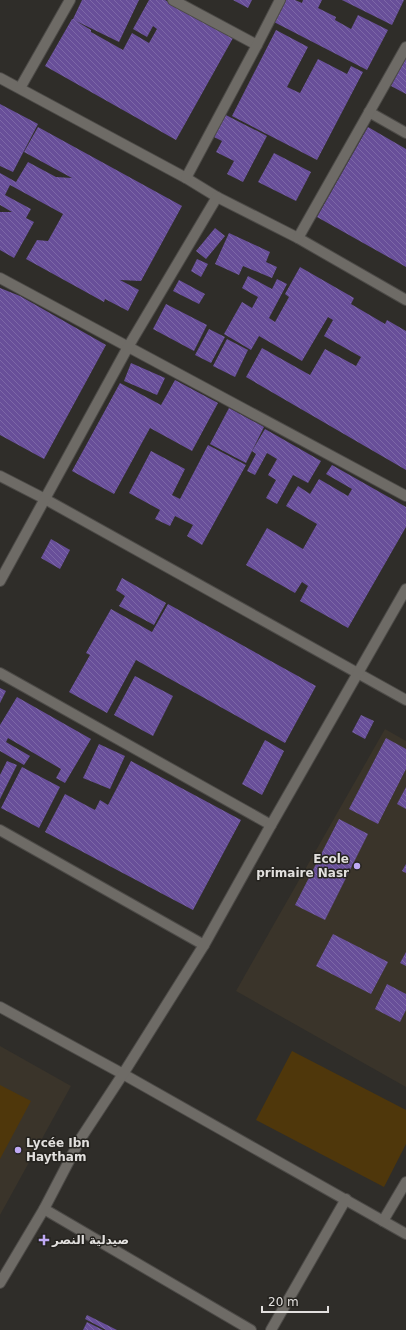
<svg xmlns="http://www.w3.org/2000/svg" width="406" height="1330" viewBox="0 0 406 1330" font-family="'DejaVu Sans',Cairo,sans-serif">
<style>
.built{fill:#3a342a}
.green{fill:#4f370b}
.building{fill:url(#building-back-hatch)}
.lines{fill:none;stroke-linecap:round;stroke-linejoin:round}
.minor-casing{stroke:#4c4a47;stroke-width:12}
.tertiary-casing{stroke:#4c4a47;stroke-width:12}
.minor{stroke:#6e6b66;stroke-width:10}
.tertiary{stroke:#6e6b66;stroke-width:10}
.poi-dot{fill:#bfa9f4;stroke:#25231f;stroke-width:1.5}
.labels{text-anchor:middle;stroke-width:3;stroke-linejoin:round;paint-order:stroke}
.poi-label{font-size:12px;font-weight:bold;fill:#e2e0de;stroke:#25231f;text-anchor:start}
</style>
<defs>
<pattern id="building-back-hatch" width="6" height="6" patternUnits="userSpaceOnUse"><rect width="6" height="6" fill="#684f99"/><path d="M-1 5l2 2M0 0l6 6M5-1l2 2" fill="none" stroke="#7d68a7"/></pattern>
</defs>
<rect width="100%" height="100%" fill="#2f2d29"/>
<!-- built -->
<g class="built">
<path d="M385,729l21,12v346l-170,-96z"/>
<path d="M0,1046l71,40 -71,129z"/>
</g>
<!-- green -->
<g class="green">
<path d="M292,1051l114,59v34l-22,43 -128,-67z"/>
<path d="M0,1085l31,16 -31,58z"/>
</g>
<!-- building -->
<g class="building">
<path d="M82,0h57l-20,42 -43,-21 15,9v2l32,18 9,-17 17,10 8,-14 -4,-3 -6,11 -14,-8 16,-29h16l68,38 -57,102 -131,-74 27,-47h1z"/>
<path d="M233,0h19l-4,8z"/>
<path d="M285,0h10l7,3 1,-3h19l-4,8 18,9 -1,3 16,9 7,-14 30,15 -21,40 -93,-48z"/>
<path d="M342,0h62l-12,25z"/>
<path d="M276,30l32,17 -21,40 13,6 18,-34 29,15 4,-8 12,6 -46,88 -85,-44z"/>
<path d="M406,57v37l-15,-8z"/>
<path d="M0,104l38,20 -25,48 -13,-6z"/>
<path d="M222,113l45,23 -24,46 -16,-8 7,-13 -18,-9 6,-11 -12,-6z"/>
<path d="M38,127l144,79 -41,75 -21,-1 19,10 -11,21 -23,-12 -1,3 -78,-43 11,-19 11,1 15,-27 -53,-29 -5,10 26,14 -5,9 8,4 -20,36 -14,-8v-38h12l-12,-7v-32l16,9 12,-20 28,15 16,1 -48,-26z"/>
<path d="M368,127l38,22v118l-89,-50z"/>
<path d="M274,153l37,19 -15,29 -38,-19z"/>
<path d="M215,228l10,8 -19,23 -10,-8z"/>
<path d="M229,233l41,19 -4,10 11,5 -5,11 -29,-12 -4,9 -24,-11z"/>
<path d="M197,259l11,5 -7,13 -10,-6z"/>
<path d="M300,267l54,31 -3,6 34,20 2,-4 19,11v139l-160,-93 16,-29 48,27 15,-26 31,17 5,-9 -37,-21 9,-16 -5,-3 -26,44 -43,-25 -8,14 -27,-16 18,-32 10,6 6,-11 -16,-9 6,-12 24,13 5,-10 10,5 -18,34 6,4 14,-25 -4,-3z"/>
<path d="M179,280l26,14 -6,10 -26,-13z"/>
<path d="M0,288l20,8 86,49 -62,114 -44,-24z"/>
<path d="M166,304l41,21 -13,26 -41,-22z"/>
<path d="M209,329l16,8 -14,26 -16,-8z"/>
<path d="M227,339l21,11 -13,27 -22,-11z"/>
<path d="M131,363l34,15 -8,17 -33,-14z"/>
<path d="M175,380l43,23 -26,48 -42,-23 -36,66 -42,-23 48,-88 41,22z"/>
<path d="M229,408l35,19 -18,36 -36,-19z"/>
<path d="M265,429l56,32 -13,22 -15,-8 -16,29 -11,-6 10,-18 -8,-5 9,-16 -10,-6 -12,22 -8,-4 9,-17 -4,-3z"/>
<path d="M208,445l38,20 -44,80 -15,-9 6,-11 -18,-9 -5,10 -15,-7 5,-9 -31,-17 22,-42 34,18 -13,26 8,4z"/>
<path d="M332,465l74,42v20l-58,101 -48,-27 8,-15 -6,-4 -7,11 -49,-28 21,-37 36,21 14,-25 -31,-18 12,-20 12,8 9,-15 29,17 4,-7 -26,-15z"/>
<path d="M51,539l19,11 -10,19 -19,-11z"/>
<path d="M122,578l44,25 -12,22 -35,-19 6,-10 -9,-6z"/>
<path d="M168,604l148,82 -31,57 -149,-83 -29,53 -38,-21 21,-37 -4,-2 25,-44 41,23z"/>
<path d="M135,676l38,20 -20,40 -39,-21z"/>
<path d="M0,688l6,3 -6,12z"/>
<path d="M17,697l74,42 -26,44 -9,-5 5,-9 -53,-31 -2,4 24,14 -6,9 -24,-14v-26z"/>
<path d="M361,715l13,6 -9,18 -13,-7z"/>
<path d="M386,738l20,11v20l-28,55 -29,-15z"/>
<path d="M265,740l19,11 -22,44 -20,-11z"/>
<path d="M99,744l26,12 -15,33 -27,-11z"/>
<path d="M7,761l10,4 -17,34v-24z"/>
<path d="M131,761l110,59 -48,90 -148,-78 20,-38 30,16 5,-10 8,5z"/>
<path d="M22,767l38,20 -21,41 -38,-20z"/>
<path d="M406,787v22l-9,-5z"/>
<path d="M339,819l29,15 -43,86 -30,-15z"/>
<path d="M406,864v9l-4,-2z"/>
<path d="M333,934l55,28 -17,32 -55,-28z"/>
<path d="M406,952v14l-6,-3z"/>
<path d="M387,984l19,10v16l-6,12 -25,-13z"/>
<path d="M87,1315l30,15h-11l-21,-11z"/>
<path d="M87,1322l16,8h-20z"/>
</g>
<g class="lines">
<!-- minor casing -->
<g class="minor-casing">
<g id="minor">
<path d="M173,0l84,45"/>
<path d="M0,78l186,100 31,19 81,41 108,62"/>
<path d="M20,88l50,-88"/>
<path d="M369,112l37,21"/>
<path d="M186,178l71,-133 23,-45"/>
<path d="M298,238l108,-191"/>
<path d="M0,278l406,218"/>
<path d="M0,476l45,23 361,201"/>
<path d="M0,581l128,-234 89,-150"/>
<path d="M0,673l271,152"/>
<path d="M0,830l204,115"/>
<path d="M0,1007l123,67 283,160"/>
<path d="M44,1209l207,121"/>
<path d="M383,1221l23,-39"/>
<path d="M271,1330l75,-131"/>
</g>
</g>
<!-- tertiary casing -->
<g class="tertiary-casing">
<path id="tertiary" d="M0,1283l44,-74 37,-71 42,-64 81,-129 67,-120 135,-236"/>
</g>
<!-- minor -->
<use href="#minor" class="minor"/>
<!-- tertiary -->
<use href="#tertiary" class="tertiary"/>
</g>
<!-- markers -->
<g class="poi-dot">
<circle cx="357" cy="866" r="4"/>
<circle cx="18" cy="1150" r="4"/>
<path d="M42 1234h4v4h4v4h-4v4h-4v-4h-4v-4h4z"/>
</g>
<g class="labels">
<!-- poi labels -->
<g class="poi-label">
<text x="349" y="863" text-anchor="end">Ecole<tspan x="349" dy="14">primaire Nasr</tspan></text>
<text x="26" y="1147">Lycée Ibn<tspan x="26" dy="14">Haytham</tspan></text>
<text x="52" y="1244">صيدلية النصر</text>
</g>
</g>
<!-- scale -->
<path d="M262 1306v6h66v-6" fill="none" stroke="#e2e0de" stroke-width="2"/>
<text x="268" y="1306" font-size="12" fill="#e2e0de" stroke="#25231f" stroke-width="3" paint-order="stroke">20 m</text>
</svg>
